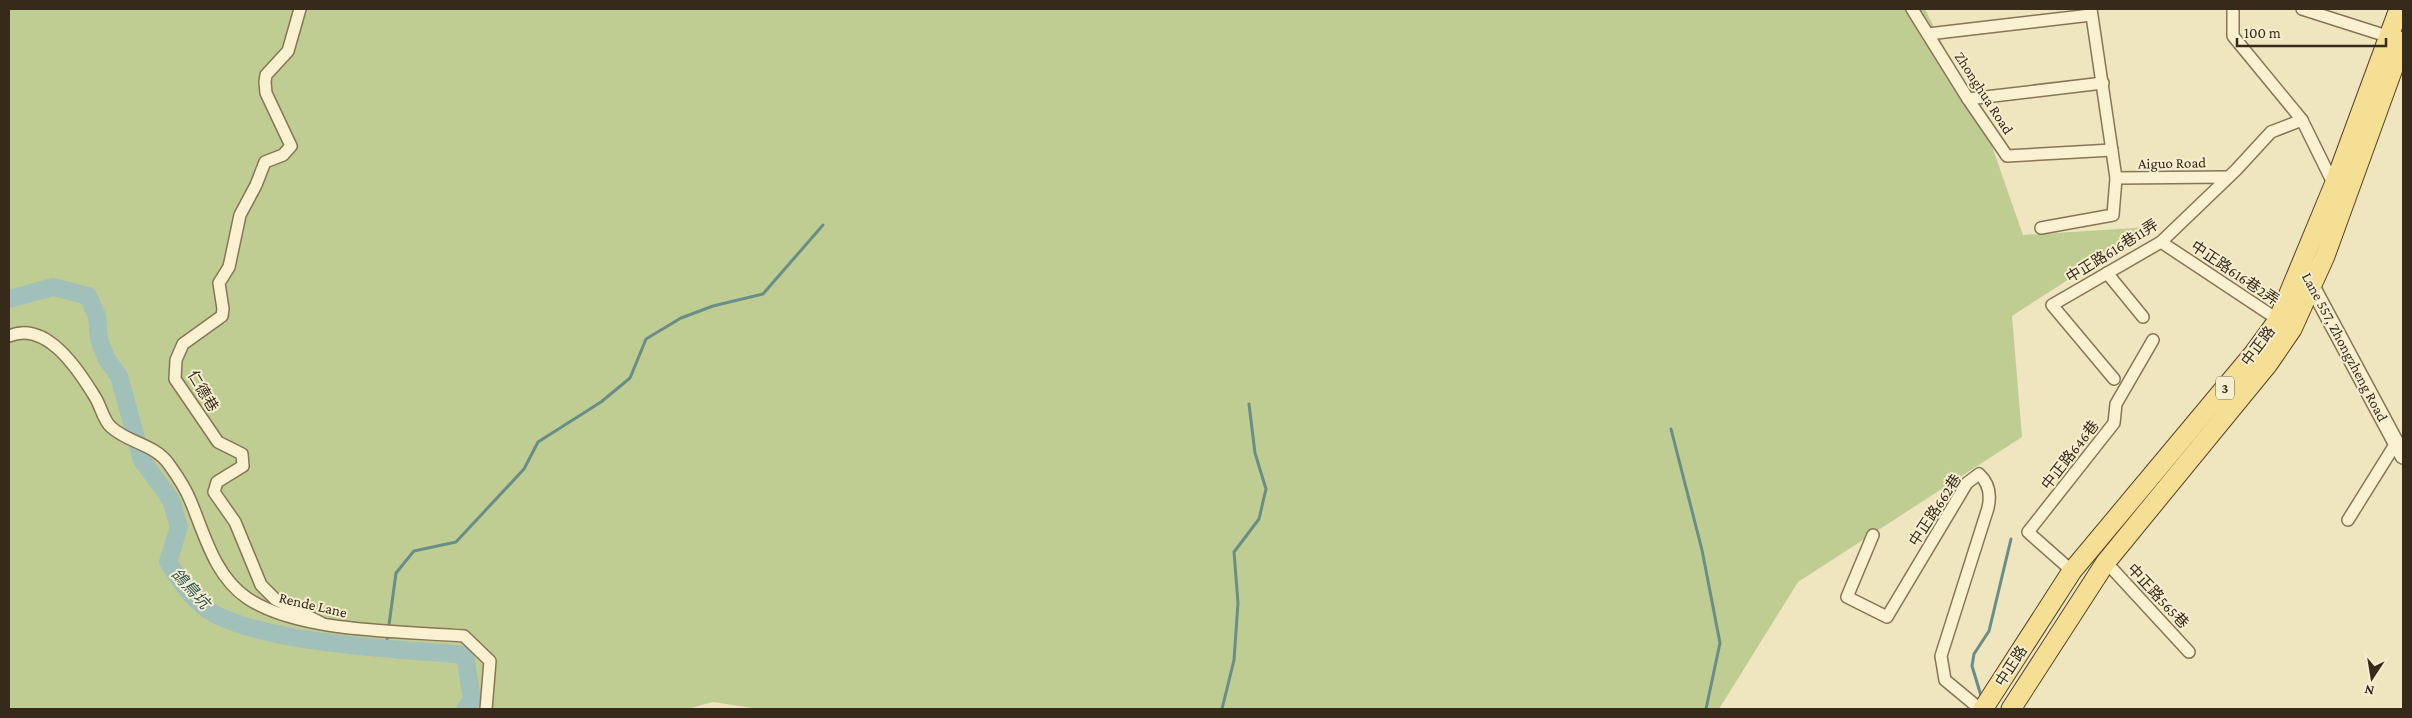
<svg xmlns="http://www.w3.org/2000/svg" width="2412" height="718" viewBox="0 0 2412 718" font-family="'Crimson Pro','Noto Sans TC',serif">
<style>
.green{fill:#c0cd92}
.lines{fill:none;stroke-linecap:round;stroke-linejoin:round}
.stream{stroke:#698e88;stroke-width:3}
.river{stroke:#a2c0ba;stroke-width:18}
.minor-casing{stroke:#877556;stroke-width:14}
.tertiary-casing{stroke:#877556;stroke-width:18}
.primary-casing{stroke:#55422b;stroke-width:21}
.minor{stroke:#faf1d1;stroke-width:11}
.tertiary{stroke:#faf1d1;stroke-width:15}
.primary{stroke:#f4df94;stroke-width:19}
.labels{text-anchor:middle;stroke-width:4;stroke-linejoin:round;paint-order:stroke}
.shield{fill:#f6eece;stroke:#706651;stroke-width:1}
.shield-label{font-size:14px;font-weight:bold;fill:#362b1b}
.street-label{font-size:15px;fill:#362b1b;stroke:#f6eece}
.water-label{font-size:16px;font-style:italic;fill:#2a5557;stroke:#f6eece}
</style>
<rect width="100%" height="100%" fill="#efe5be"/>
<!-- green -->
<path class="green" d="M9,9h1916l63,126 35,100 127,-8 -138,89 10,121 -224,145 -79,127h-960l-46,-7 -26,7h-678z"/>
<g class="lines">
<!-- stream -->
<g class="stream">
<path d="M1671,429l31,121 18,93 -14,66"/>
<path d="M386,647l10,-74 18,-22 42,-9 68,-73 14,-27 63,-40 29,-24 16,-39 35,-21 32,-12 50,-12 60,-69"/>
<path d="M1982,699l-10,-33 2,-12 15,-23 22,-92"/>
<path d="M1222,709l12,-49 4,-57 -4,-51 25,-33 7,-30 -11,-36 -6,-49"/>
</g>
<!-- river -->
<path class="river" d="M9,299l44,-12 35,9 9,20 2,23 7,19 13,18 23,84 29,40 8,27 -11,35c10,15 21,33 36,45 48,37 198,42 261,48l7,45 -7,9"/>
<!-- minor casing -->
<g class="minor-casing">
<g id="minor">
<path d="M300,9l-12,42 -22,24 -1,7 1,11 25,53 -8,9 -18,7 -9,23 -16,30 -11,52 -10,16 4,26 -1,7 -39,28 -7,16 -1,19 43,63 24,12 1,12 -26,16 -3,10 21,30 26,63 14,14 46,24"/>
<path d="M1912,9l56,90 39,57 105,-6"/>
<path d="M2233,9v27l69,84 32,65"/>
<path d="M2302,9l91,29"/>
<path d="M1928,34l163,-19"/>
<path d="M1968,99l135,-16"/>
<path d="M2116,178l112,-1"/>
<path d="M2041,228l72,-13 3,-37 -25,-169"/>
<path d="M2161,242l122,81"/>
<path d="M2107,273l36,44"/>
<path d="M9,336c37,-16 69,33 86,61 6,9 8,23 16,30 17,16 43,17 57,36 8,11 18,26 23,39 14,34 24,74 56,96 52,35 155,33 217,38l26,25 -4,48"/>
<path d="M2114,379l-62,-74 109,-63 75,-72 35,-38 31,-12"/>
<path d="M2348,520l48,-77"/>
<path d="M1873,535l-26,62 40,20 80,-134 12,-9c10,9 12,21 9,34l-47,148 4,24 35,29"/>
<path d="M2106,562l83,90"/>
<path d="M2072,571l-44,-39 86,-109 2,-19 37,-64"/>
</g>
</g>
<!-- tertiary casing -->
<g class="tertiary-casing">
<path id="tertiary" d="M2308,279l95,177"/>
</g>
<!-- primary casing -->
<g class="primary-casing">
<g id="primary">
<path d="M1983,709l89,-138 182,-218 24,-33 56,-135 65,-176"/>
<path d="M2011,709l95,-147 162,-198 24,-35 33,-73 78,-215"/>
</g>
</g>
<!-- minor -->
<use href="#minor" class="minor"/>
<!-- tertiary -->
<use href="#tertiary" class="tertiary"/>
<!-- primary -->
<use href="#primary" class="primary"/>
</g>
<g class="labels">
<!-- shield labels -->
<rect class="shield" x="2216" y="376.5" width="18" height="23" rx="4"/>
<g class="shield-label">
<text x="2225" y="393">3</text>
</g>
<!-- street labels -->
<g class="street-label">
<text transform="translate(1984 93) rotate(57)" y="5">Zhonghua Road</text>
<text transform="translate(2172 163) rotate(-1)" y="5">Aiguo Road</text>
<text transform="translate(2112 251) rotate(-32)" y="5">中正路616巷11弄</text>
<text transform="translate(2235 273) rotate(34)" y="5">中正路616巷2弄</text>
<text transform="translate(2258 346) rotate(-53)" y="5">中正路</text>
<text transform="translate(2345 347) rotate(62)" y="5">Lane 557, Zhongzheng Road</text>
<text transform="translate(203 391) rotate(59)" y="5">仁德巷</text>
<text transform="translate(2070 455) rotate(-52)" y="5">中正路646巷</text>
<text transform="translate(1935 510) rotate(-57)" y="5">中正路662巷</text>
<text transform="translate(2158 596) rotate(47)" y="5">中正路565巷</text>
<text transform="translate(313 605) rotate(13)" y="5">Rende Lane</text>
<text transform="translate(2011 666) rotate(-57)" y="5">中正路</text>
</g>
<!-- water labels -->
<g class="water-label">
<text transform="translate(191 588) rotate(47)" y="6">鴿鳥坑</text>
</g>
</g>
<!-- border -->
<rect width="2412" height="718" fill="none" stroke="#362b1b" stroke-width="20"/>
<!-- north arrow -->
<g transform="translate(2372 678) rotate(192)" stroke="#f6eece" stroke-width="4" paint-order="stroke">
<path d="M0-4L9 19L0 12L-9 19Z" fill="#362b1b"/>
<text y="-8" font-size="14" font-weight="bold" text-anchor="middle" fill="#362b1b">N</text>
</g>
<!-- scale -->
<path d="M2237 38v8h149v-8" fill="none" stroke="#362b1b" stroke-width="2.5"/>
<text x="2244" y="38" font-size="15" fill="#362b1b" stroke="#f6eece" stroke-width="4" paint-order="stroke">100 m</text>
</svg>
